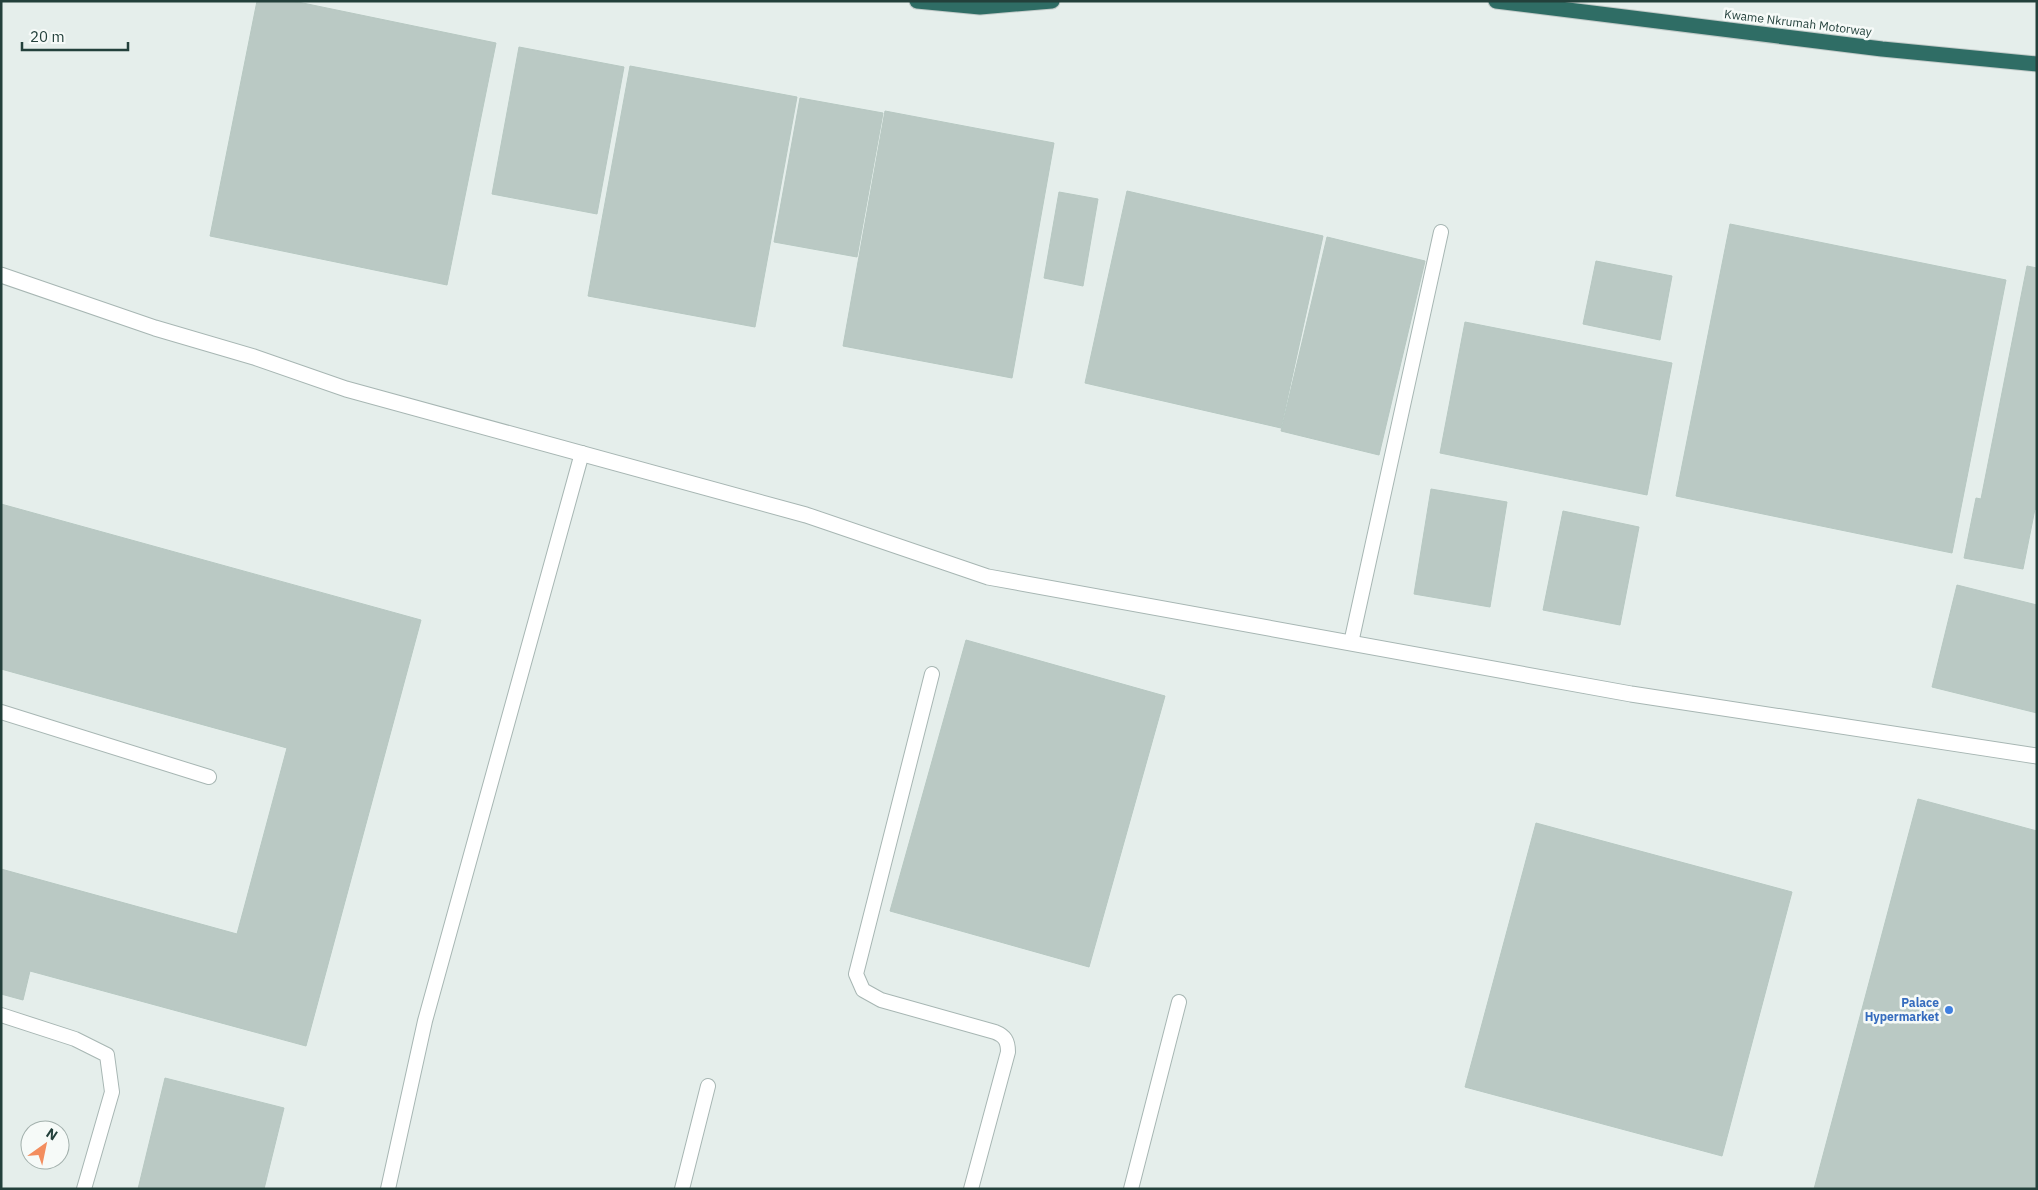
<svg xmlns="http://www.w3.org/2000/svg" width="2038" height="1190" viewBox="0 0 2038 1190" font-family="'IBM Plex Sans',sans-serif">
<style>
.building{fill:#bac9c4;stroke:#b7c8c2}
.lines{fill:none;stroke-linecap:round;stroke-linejoin:round}
.lane-casing{stroke:#a7b6b3;stroke-width:16}
.street-casing{stroke:#a7b6b3;stroke-width:17}
.highway-casing{stroke:#c1cac8;stroke-width:17}
.lane{stroke:#fff;stroke-width:14}
.street{stroke:#fff;stroke-width:15}
.highway{stroke:#2f6d65;stroke-width:15}
.shop-dot{fill:#3f7fe0;stroke:#f6faf8;stroke-width:2}
.labels{text-anchor:middle;stroke-width:5;stroke-linejoin:round;paint-order:stroke}
.street-label{font-size:12px;fill:#23403b;stroke:#f6faf8}
.shop-label{font-size:12px;font-weight:bold;fill:#366cbe;stroke:#f6faf8;text-anchor:end}
</style>
<rect width="100%" height="100%" fill="#e5eeeb"/>
<!-- building -->
<g class="building">
<path d="M257,1h36l203,42 -49,242 -237,-49z"/>
<path d="M519,47l105,20 -27,147 -105,-20z"/>
<path d="M630,66l167,31 -42,230 -167,-31z"/>
<path d="M800,98l83,15 -26,144 -83,-15z"/>
<path d="M885,111l169,32 -42,235 -169,-32z"/>
<path d="M1127,191l196,45 -42,192 -196,-45z"/>
<path d="M1059,192l39,7 -15,87 -39,-8z"/>
<path d="M1730,224l276,56 -54,273 -276,-57z"/>
<path d="M1327,237l98,24 -46,194 -98,-24z"/>
<path d="M1596,261l76,15 -12,64 -77,-16z"/>
<path d="M2027,266l10,2v242l-2,-1 -12,60 -59,-11 12,-60 5,1z"/>
<path d="M1465,322l207,41 -25,132 -207,-42z"/>
<path d="M1431,489l76,13 -17,105 -76,-13z"/>
<path d="M1,504l420,116 -115,426 -276,-75 -7,29 -22,-6v-125l236,65 50,-186 -286,-79z"/>
<path d="M1563,511l76,16 -19,98 -77,-15z"/>
<path d="M1957,585l80,20v108l-105,-26z"/>
<path d="M966,640l199,56 -76,271 -199,-56z"/>
<path d="M1918,799l119,32v358h-223z"/>
<path d="M1536,823l256,69 -70,264 -257,-69z"/>
<path d="M165,1078l119,30 -20,81h-126z"/>
</g>
<g class="lines">
<!-- lane casing -->
<g class="lane-casing">
<g id="lane">
<path d="M1351,643l90,-411"/>
<path d="M932,674l-76,300 7,16 18,10 114,32c10,4 13,9 13,20l-37,137"/>
<path d="M1,712l208,65"/>
<path d="M1,1015l74,24 32,16 5,37 -28,97"/>
<path d="M388,1189l37,-168 157,-568"/>
<path d="M682,1189l26,-103"/>
<path d="M1131,1189l48,-187"/>
</g>
</g>
<!-- street casing -->
<g class="street-casing">
<path id="street" d="M1,275l154,53 99,29 92,32 460,126 182,62 643,117 406,62"/>
</g>
<!-- highway casing -->
<g class="highway-casing">
<g id="highway">
<path d="M917,1l63,6 72,-6"/>
<path d="M1496,1l386,48 155,15"/>
</g>
</g>
<!-- lane -->
<use href="#lane" class="lane"/>
<!-- street -->
<use href="#street" class="street"/>
<!-- highway -->
<use href="#highway" class="highway"/>
</g>
<!-- markers -->
<circle class="shop-dot" cx="1949" cy="1010" r="5"/>
<g class="labels">
<!-- street labels -->
<g class="street-label">
<text transform="translate(1798 23) rotate(7)" y="4">Kwame Nkrumah Motorway</text>
</g>
<!-- shop labels -->
<g class="shop-label">
<text x="1939" y="1007">Palace<tspan x="1939" dy="14">Hypermarket</tspan></text>
</g>
</g>
<!-- border -->
<rect width="2038" height="1190" fill="none" stroke="#23403b" stroke-width="5"/>
<!-- north arrow -->
<g transform="translate(45 1145) rotate(33)"><circle r="24" fill="#f6faf8" stroke="#a2b0ac"/>
<path d="M0-4L9 19L0 12L-9 19Z" fill="#f38d5e"/>
<text y="-8" font-size="14" font-weight="bold" text-anchor="middle" fill="#23403b">N</text>
</g>
<!-- scale -->
<path d="M22 42v8h106v-8" fill="none" stroke="#23403b" stroke-width="2.5"/>
<text x="30" y="42" font-size="15" fill="#23403b" stroke="#f6faf8" stroke-width="4" paint-order="stroke">20 m</text>
</svg>
